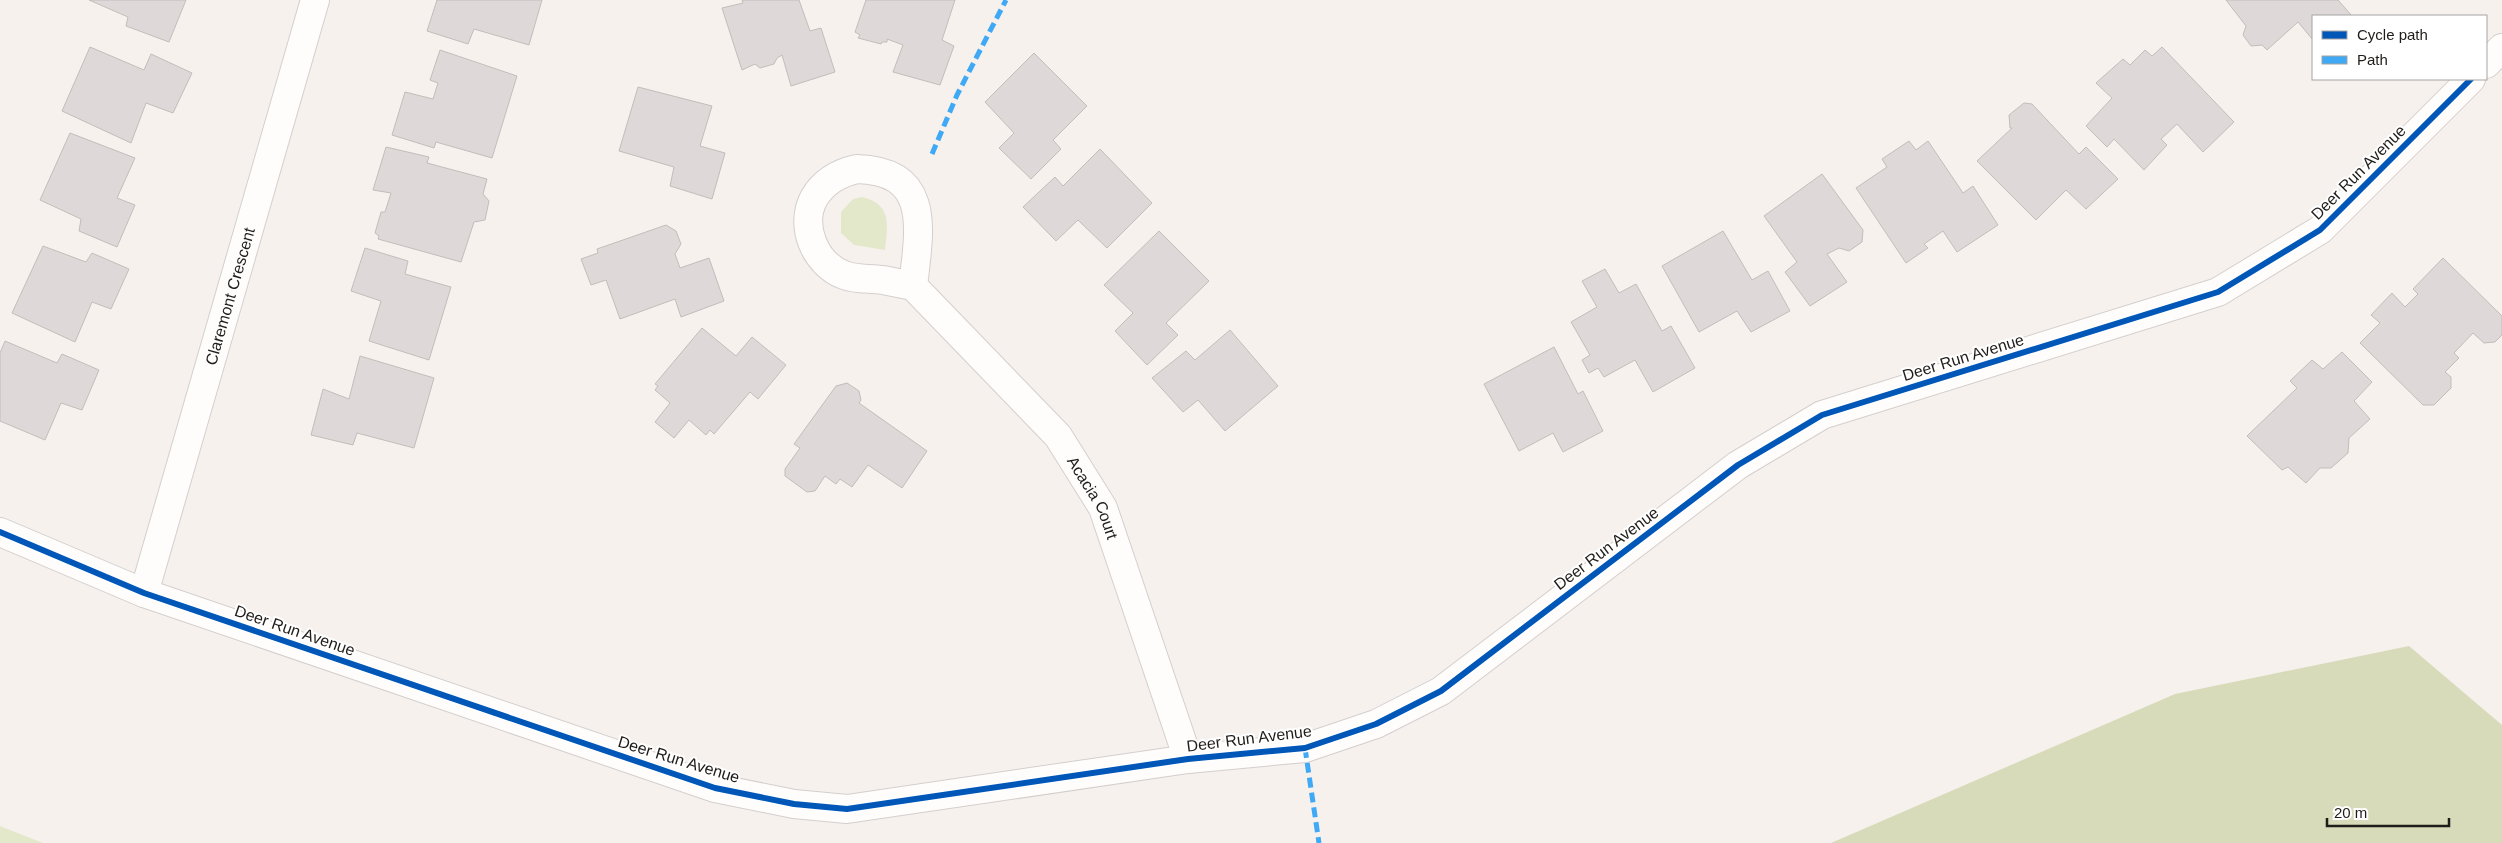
<svg xmlns="http://www.w3.org/2000/svg" width="2502" height="843" viewBox="0 0 2502 843" font-family="Helvetica,sans-serif">
<style>
.green{fill:#e4e8ca}
.forest{fill:#d7dbba}
.building{fill:#ded8d8;stroke:#c2bdbb}
.lines{fill:none;stroke-linecap:round;stroke-linejoin:round}
.minor-casing{stroke:#d4cfcd;stroke-width:30}
.minor{stroke:#fefdfc;stroke-width:28}
.quiet{stroke:#3fa9f5;stroke-width:5;stroke-dasharray:10 5;stroke-linecap:butt}
.cycleway-casing{stroke:#fff;stroke-width:9}
.cycleway{stroke:#0057b8;stroke-width:6}
.labels{text-anchor:middle;stroke-width:4;stroke-linejoin:round;paint-order:stroke}
.street-label{font-size:16px;fill:#201c1a;stroke:#fff}
</style>
<rect width="100%" height="100%" fill="#f7f1ee"/>
<!-- green -->
<g class="green">
<path d="M862,197c30,7 26,28 23,53l-31,-5 -13,-12v-21l12,-13z"/>
<path d="M0,826l43,17h-43z"/>
</g>
<!-- forest -->
<path class="forest" d="M2409,646l93,79v118h-671l344,-149z"/>
<!-- building -->
<g class="building">
<path d="M89,0h97l-17,42 -43,-16 2,-9z"/>
<path d="M437,0h105l-13,45 -55,-16 -6,15 -41,-13z"/>
<path d="M742,0h57l11,31 11,-3 14,44 -44,14 -9,-31 -5,3 -3,6 -14,4 -5,-4 -13,6 -20,-62 21,-5z"/>
<path d="M866,0h89l-13,40 12,6 -14,39 -47,-13 10,-27 -16,-6v3h-5l-1,2 -23,-6 2,-3 -5,-3z"/>
<path d="M2226,0h112l14,16h-39v24l-15,-18 -31,28 -5,-5 -11,1 -8,-11 3,-9z"/>
<path d="M90,47l54,23 7,-16 41,19 -19,40 -27,-10 -15,40 -69,-32z"/>
<path d="M2162,47l72,75 -31,30 -26,-28 -16,15 6,6 -23,25 -30,-31 -7,8 -21,-21 26,-28 -16,-15 27,-24 7,6 15,-15 7,6z"/>
<path d="M440,50l77,26 -25,82 -56,-16 -2,6 -42,-13 13,-43 28,7 5,-16 -8,-3z"/>
<path d="M1034,53l53,53 -34,34 8,9 -30,30 -32,-31 15,-15 -29,-31z"/>
<path d="M638,87l74,19 -12,40 25,7 -13,46 -42,-13 4,-19 -55,-16z"/>
<path d="M2024,103l8,1 47,50 7,-7 32,32 -32,30 -20,-19 -30,30 -59,-59 35,-33h-2l-1,-13z"/>
<path d="M70,133l65,25 -18,40 18,7 -18,42 -38,-16 2,-12 -41,-19z"/>
<path d="M1909,141l7,9 12,-9 35,52 10,-7 25,39 -41,27 -14,-21 -19,13 4,4 -22,15 -50,-75 31,-21 -5,-8z"/>
<path d="M386,147l43,10 -2,6 60,16 -4,15 6,7 -4,19 -11,2 -13,40 -83,-23 1,-3 -4,-3 6,-21h4l6,-19 -18,-3z"/>
<path d="M1100,149l52,54 -45,45 -29,-28 -22,21 -33,-34 32,-30 8,9z"/>
<path d="M1822,174l41,56 -1,12 -13,9 -10,-3 -12,6 20,28 -37,24 -25,-34 12,-10 -33,-46z"/>
<path d="M666,225l10,6 5,13 -6,10 5,14 29,-10 15,43 -43,16 -6,-18 -55,20 -14,-39 -15,5 -10,-26 17,-6 -1,-4z"/>
<path d="M1159,231l50,50 -43,42 12,12 -31,30 -32,-34 18,-18 -29,-28z"/>
<path d="M1723,231l29,49 16,-9 22,40 -39,21 -14,-21 -38,21 -37,-66z"/>
<path d="M43,246l43,16 6,-9 37,16 -18,40 -19,-7 -17,40 -63,-29z"/>
<path d="M365,248l43,13 -3,13 46,13 -22,73 -60,-19 12,-40 -30,-10z"/>
<path d="M2443,258l59,58v19l-7,7 -11,1 -11,-10 -19,20 5,5 -14,14 6,5v11l-17,17h-11l-63,-62 20,-20 -9,-8 21,-22 13,14 13,-13 -5,-5z"/>
<path d="M1605,269l14,24 17,-9 26,47 9,-5 24,42 -42,24 -18,-32 -31,17 -6,-9 -9,5 -7,-13 8,-5 -19,-33 26,-15 -15,-26z"/>
<path d="M702,328l34,28 16,-19 34,28 -28,34 -8,-7 -36,42 -4,-4 -4,5 -17,-15 -15,18 -19,-16 15,-19 -15,-13 3,-4 -3,-2z"/>
<path d="M1230,330l48,56 -53,45 -27,-31 -15,12 -31,-34 34,-27 9,9z"/>
<path d="M5,341l52,22 5,-9 37,16 -17,40 -21,-7 -16,37 -45,-19v-68z"/>
<path d="M1554,347l24,47 5,-3 20,40 -40,21 -10,-19 -34,18 -35,-67z"/>
<path d="M2342,352l30,30 -18,19 16,18 -21,19 -1,15 -17,15h-11l-14,15 -18,-16 -6,3 -35,-34 50,-48 -7,-7 22,-21 11,9z"/>
<path d="M360,356l74,22 -20,70 -57,-15 -4,12 -42,-10 12,-46 26,10z"/>
<path d="M847,383l12,8 2,9 -2,3 68,48 -25,37 -34,-23 -16,22 -12,-8 -4,5 -11,-8 -10,15 -8,1 -22,-16v-7l15,-21 -6,-4 42,-58z"/>
</g>
<g class="lines">
<!-- minor casing -->
<g class="minor-casing">
<g id="minor">
<path d="M2486,64l16,-16"/>
<path d="M857,169c76,2 62,63 56,117 -10,-2 -20,-4 -30,-6 -13,-2 -27,0 -39,-5 -29,-11 -45,-49 -30,-77 10,-17 25,-25 43,-29z"/>
<path id="s1" d="M913,286l145,150 45,72 85,251"/>
<path d="M0,532l144,61 571,195 79,16 53,5 341,-50 117,-11 71,-24 65,-33 297,-226 84,-50 396,-123 102,-62 151,-151"/>
<path id="s2" d="M144,593l171,-593"/>
</g>
</g>
<!-- minor -->
<use href="#minor" class="minor"/>
<!-- quiet -->
<g class="quiet">
<path d="M932,154l25,-59 49,-95"/>
<path d="M1305,748l14,95"/>
</g>
<!-- cycleway casing -->
<g class="cycleway-casing">
<path id="cycleway" d="M0,532l144,61 571,195 79,16 53,5 341,-50 117,-11 71,-24 65,-33 297,-226 84,-50 396,-123 102,-62 151,-151"/>
</g>
<!-- cycleway -->
<use href="#cycleway" class="cycleway"/>
</g>
<g class="labels">
<!-- street labels -->
<g class="street-label">
<text transform="translate(2358 172) rotate(-45)" y="6">Deer Run Avenue</text>
<text dy="6" stroke="none"><textPath href="#s2" startOffset="309">Claremont Crescent</textPath></text>
<text transform="translate(1963 357) rotate(-17)" y="6">Deer Run Avenue</text>
<text dy="6" stroke="none"><textPath href="#s1" startOffset="280">Acacia Court</textPath></text>
<text transform="translate(1606 548) rotate(-37)" y="6">Deer Run Avenue</text>
<text transform="translate(295 630) rotate(19)" y="6">Deer Run Avenue</text>
<text transform="translate(1249 738) rotate(-7)" y="6">Deer Run Avenue</text>
<text transform="translate(679 759) rotate(17)" y="6">Deer Run Avenue</text>
</g>
</g>
<!-- legend -->
<rect x="2312" y="15" width="175" height="65" fill="#ffffff" stroke="#a6a4a3"/>
<rect x="2322" y="31" width="25" height="8" fill="#0057b8" stroke="#a6a4a3"/>
<text x="2357" y="40" font-size="15" fill="#201c1a">Cycle path</text>
<rect x="2322" y="56" width="25" height="8" fill="#3fa9f5" stroke="#a6a4a3"/>
<text x="2357" y="65" font-size="15" fill="#201c1a">Path</text>
<!-- scale -->
<path d="M2327 818v8h122v-8" fill="none" stroke="#201c1a" stroke-width="2.5"/>
<text x="2334" y="818" font-size="15" fill="#201c1a" stroke="#ffffff" stroke-width="4" paint-order="stroke">20 m</text>
</svg>
